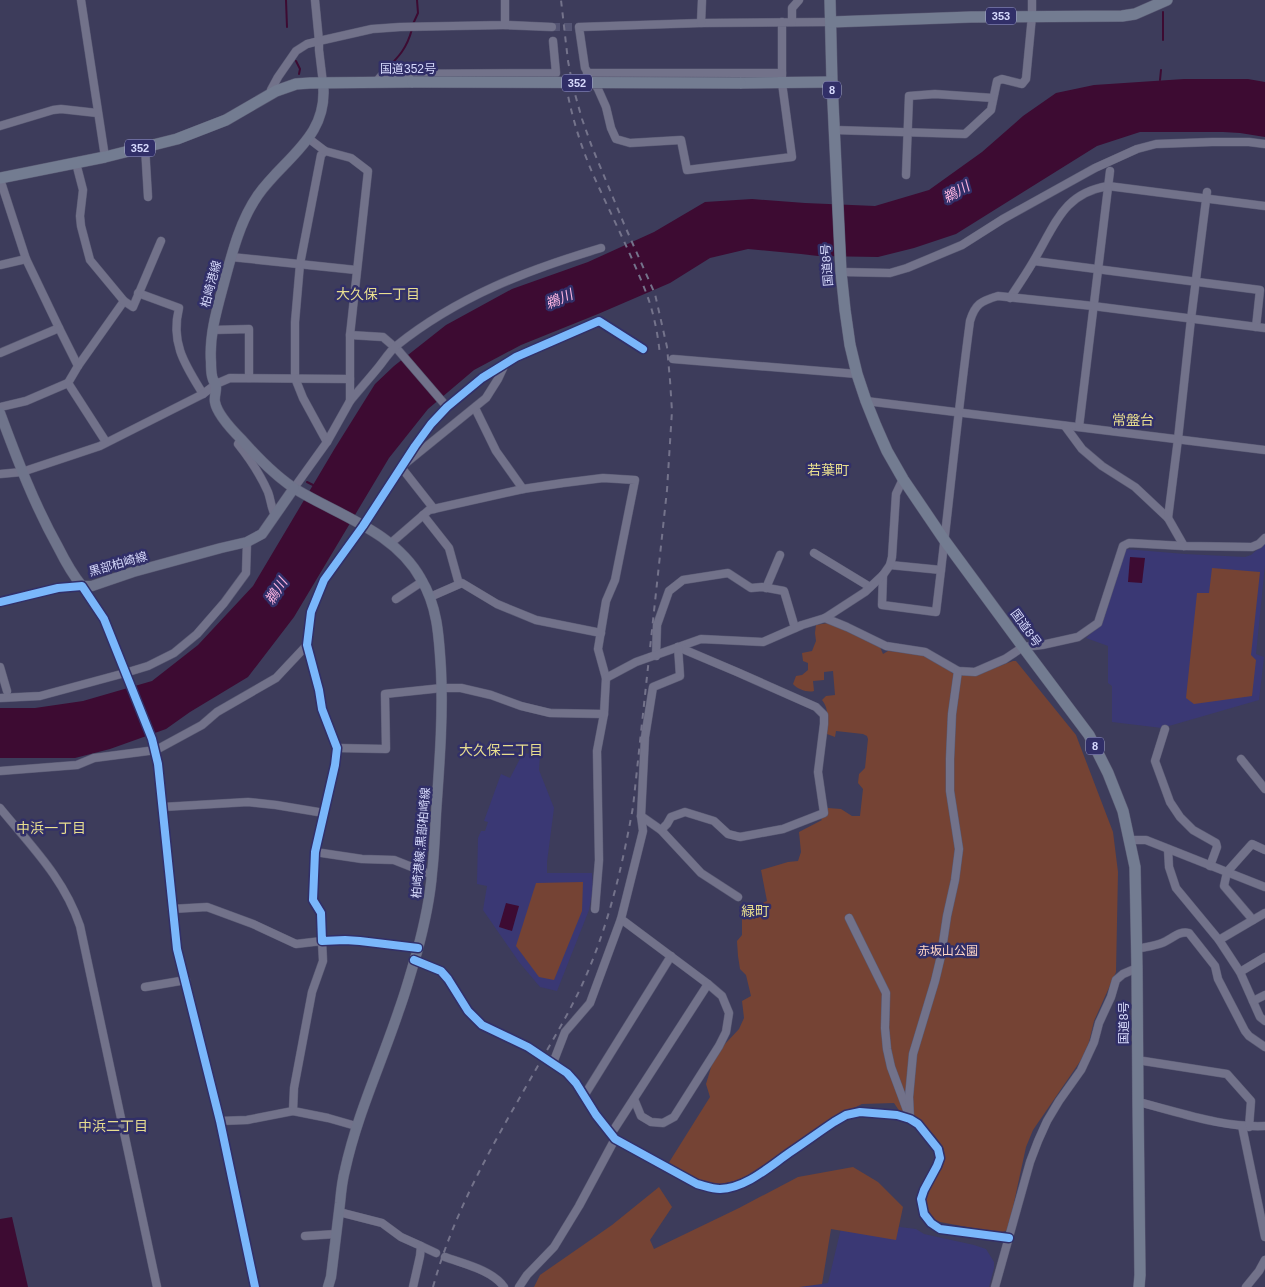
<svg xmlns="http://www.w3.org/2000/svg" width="1265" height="1287" viewBox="0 0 1265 1287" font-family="Arial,'Noto Sans JP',sans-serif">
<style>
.built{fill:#3a3874}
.green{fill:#754334}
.water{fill:#3d0b32}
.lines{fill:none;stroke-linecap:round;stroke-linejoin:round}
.stream{stroke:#3d0b32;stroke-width:2}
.minor-tunnel{stroke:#545473;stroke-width:8;stroke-dasharray:8 4;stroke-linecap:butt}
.minor-casing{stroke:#595973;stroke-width:9}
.major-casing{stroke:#595973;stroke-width:11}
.highway-casing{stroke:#595973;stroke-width:12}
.minor{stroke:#72728a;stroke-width:8}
.major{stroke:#6f748b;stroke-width:10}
.highway{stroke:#737c91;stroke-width:11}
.rail{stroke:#74738b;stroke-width:2;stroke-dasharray:6 6;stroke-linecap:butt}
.minor-bridge-casing{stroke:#595973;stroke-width:9;stroke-linecap:butt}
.highway-bridge-casing{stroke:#595973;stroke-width:12;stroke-linecap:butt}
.minor-bridge{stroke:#72728a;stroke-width:8}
.highway-bridge{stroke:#737c91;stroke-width:11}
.cycleway-casing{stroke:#312f68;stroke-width:11}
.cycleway{stroke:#7ab7fb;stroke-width:8}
.labels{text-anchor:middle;stroke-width:5;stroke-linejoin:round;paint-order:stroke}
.shield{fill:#312f68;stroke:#a4a6d0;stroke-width:1}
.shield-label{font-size:11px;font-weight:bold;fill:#d6d9fc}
.street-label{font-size:12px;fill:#d6d9fc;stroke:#312f68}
.park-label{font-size:12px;fill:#fdd5c5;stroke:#312f68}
.water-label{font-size:14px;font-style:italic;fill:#fdb5e2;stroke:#312f68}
.neighbourhood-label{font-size:14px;fill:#e8de8f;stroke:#312f68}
</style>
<rect width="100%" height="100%" fill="#3d3c5b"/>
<!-- built -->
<g class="built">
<path d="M1265,543v22l-9,89 8,3 -5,43 -97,28 -50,-6v-36l-4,-3v-37l-22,-8 12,-11 6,-9 21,-69 60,5 60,3 6,-2z"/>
<path d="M523,753l17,2 -1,15 15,38 -7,54v11h45l1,16 -4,21 -32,81 -17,-4 -21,-25 -36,-52 4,-24 -10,-2 1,-46 3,-7h4l3,-9 -4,-1 17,-47 9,4z"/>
<path d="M843,1220l73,9 8,5 50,11 12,4 8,13v6l-5,19h-190l29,-4z"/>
</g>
<!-- green -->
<g class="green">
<path d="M1212,568l48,4 -9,83 5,5 -4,36 -58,8 -8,-6 11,-105h12z"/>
<path d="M828,623l11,1 41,23 3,7 5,-3 29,2 28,10 6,9 1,1 24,2 37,-14h3l60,74 37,97 5,40 -2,100 -22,49 -5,21 -8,18 -48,70 -7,17 -18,83 -8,3 -60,-11 -5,-2 -7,-7 -3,-9 1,-12 16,-24 2,-19 -9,-13 -22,-22 -13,-2 -6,-9 -32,1 -31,15 -26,21 -47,31 -19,9 -18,4 -15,-1 -17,-6 -21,-13 42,-67 -4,-13 6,-20 13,-20 14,-15 5,-11 -2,-17 9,-5 -5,-21 -6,-6 -2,-13 -1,-15 5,-6v-23l25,-11 -6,-31 27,-8 10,-1 3,-9 -2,-20 23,-12 -1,-1 7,-11 13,1 11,7h8l3,-27 -5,-6 1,-9 6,-6 3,-29 -1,-3 -4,-2 -27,-3 -1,6 -8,-3c-2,-14 4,-22 -5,-34l4,-4 9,-1 -2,-24 -9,1v8l-11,1 1,10c-6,2 -17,-2 -21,-7l3,-8 6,-1 6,-5v-7l-5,-2 -1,-8 10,-2 4,-10 -1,-8 1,-8z"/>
<path d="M583,882l-1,29 -28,69 -15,-3 -23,-31 20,-63z"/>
<path d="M853,1167l25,15 25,25 -7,33 -65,-11 -9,55 -23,3h-265l6,-12 72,-50 47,-38 13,20 -22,33 4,9 85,-41 59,-31z"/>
</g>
<!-- water -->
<g class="water">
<path d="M1184,79h64l17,3v55l-25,-4 -17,-1h-83l-43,14 -141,88 -42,14 -36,9 -60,-1 -17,-2 -53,-5 -38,9 -40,25 -72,31 -77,31 -47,25 -46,39 -39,49 -95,159 -46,60 -58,35 -24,17 -56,20 -35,9h-75v-50h35l48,-7 69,-20 46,-36 55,-59 82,-138 40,-64 19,-18 52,-41 66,-36 76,-27 66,-30 51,-30 47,-3 53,4 70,3 54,-16 53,-38 41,-36 33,-23 38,-8z"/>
<path d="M1130,557l15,1 -3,25 -14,-1z"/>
<path d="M506,903l13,3 -7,25 -13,-4z"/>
<path d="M12,1217l16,70h-28v-68z"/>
</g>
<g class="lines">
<!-- stream -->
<g class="stream">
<path d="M286,0l1,27"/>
<path d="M413,24l5,-11 -1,-13"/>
<path d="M1163,40v-28"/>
<path d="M296,61l4,8 -1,5"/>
<path d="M385,70c14,-13 22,-22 27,-41"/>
<path d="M1160,80l1,-10"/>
<path d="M307,482l6,3"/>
</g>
<!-- minor-tunnel -->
<path class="minor-tunnel" d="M552,27h27"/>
<!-- minor casing -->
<g class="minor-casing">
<g id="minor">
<path d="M81,0l24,157"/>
<path d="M315,0l4,41v9l4,33"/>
<path d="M782,22v61l10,74 -105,13 -6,-30 -51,3 -14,-4 -5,-11 -5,-21 -8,-18 -13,-21 -6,-41 122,-4 130,-1"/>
<path d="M792,22v-14l7,-8"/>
<path d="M701,23l1,-23"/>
<path d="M505,25l47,2"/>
<path d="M587,73h195"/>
<path d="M376,82l7,-8 173,-1 -3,-32"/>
<path d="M271,93v-3l7,-13 18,-26 11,-7 12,-3 53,-12 28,-2 105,-2v-25"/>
<path d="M0,126l53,-16 8,-1 36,4"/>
<path d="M834,130l131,4 26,-24 6,-29 5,-2 20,5 4,-5 6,-63v-16"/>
<path d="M145,147l3,50"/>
<path d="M325,151l-4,4 -21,109 -5,58v56l8,20 24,44"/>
<path d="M76,163l7,27 -3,26 1,10 9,34 34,41 -46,65 -10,17 38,59"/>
<path d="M906,175l3,-79 26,-2 58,4"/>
<path d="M0,179l26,80 33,69 -59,25"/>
<path d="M231,257l125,13"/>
<path d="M1034,261l226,29 -4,37"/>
<path d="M0,265l26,-6"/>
<path d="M841,272l49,1 17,-5 55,-23 41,-26 92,-51 42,-19 19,-5 56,-2h37l16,2"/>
<path d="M138,293l41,15c-9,36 7,58 24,86"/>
<path d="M1010,298c9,-14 19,-28 27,-43 19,-33 28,-62 71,-69l157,20"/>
<path d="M124,301l9,6 28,-66"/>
<path d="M59,328l19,38"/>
<path d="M212,330l37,-1v49"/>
<path d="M350,335l33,2 15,13 49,57"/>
<path d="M673,359l184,15"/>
<path d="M350,401c9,-11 18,-21 27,-32 6,-7 12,-17 19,-23 61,-49 131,-76 205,-98"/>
<path d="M866,401l399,49"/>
<path d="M0,407l26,-6 42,-18"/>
<path d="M475,408l21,43 27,38"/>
<path d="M1065,426l17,23 20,17 33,21 33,31 16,28"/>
<path d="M1079,427l31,-256"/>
<path d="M241,439l-3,5c12,15 22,30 30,48 3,8 3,16 7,23"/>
<path d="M0,474l22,-2 78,-26 103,-52 13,-10 14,-6 120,1"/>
<path d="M294,488l33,-46 23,-41v-66l18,-164 -17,-13 -26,-7 -17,-13"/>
<path d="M434,509l-33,-42 85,-69 12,-19 7,-15"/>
<path d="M423,515l26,33 10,36"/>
<path d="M1168,518l10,-79 13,-120 16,-127"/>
<path d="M391,543l38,-33 94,-21 40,-6 40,-5 32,2 -20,100 -9,21 -8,48 8,29 -2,36 -7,37 2,109 -4,49"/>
<path d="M814,553l56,34"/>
<path d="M890,565l51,5"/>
<path d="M883,575l-1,30 54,7c12,-97 21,-194 34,-291 5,-17 11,-20 28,-25l95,10 172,22"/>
<path d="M766,588l14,-33"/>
<path d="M430,597l32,-14 35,21 39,16 65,13"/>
<path d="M396,599l27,-18"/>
<path d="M0,602l58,-14 24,-2 22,33 48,120 6,25 19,185 43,172 35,166"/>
<path d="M825,618l22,9 39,19 39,6 33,19 17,1 30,-13 18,-12 19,-2 36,-8 20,-14 25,-77 6,-3 55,3 68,1 7,-3 6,-6"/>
<path d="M656,656l1,-31 12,-34 14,-11 45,-7 23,15 11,-1 22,4 11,37"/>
<path d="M0,667l7,24"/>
<path d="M606,678l30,-16 65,-23 62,3 39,-17 23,-7 40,-26 18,-17 7,-10 2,-8 4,-63 7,-15"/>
<path d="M0,698l40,-2 85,-23 23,-7 26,-13 23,-19 27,-31 22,-30 1,-31"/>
<path d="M1165,729l-10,32 15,41 10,15 13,13 23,13 1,4 -7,19"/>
<path d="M337,748l49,1 -1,-55 57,-6h19l30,7 30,11 29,7 54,1"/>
<path d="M1241,759l24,30"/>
<path d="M0,771l77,-6 17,-7 62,-8 46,-25 15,-13 59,-34 31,-33"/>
<path d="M163,807l85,-5 28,3 48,8"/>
<path d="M0,808c31,38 64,70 80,118l77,361"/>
<path d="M641,816l20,14 40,43 37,24"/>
<path d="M661,830l6,-6 4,-7 14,-5 29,9 14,13 12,3 43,-8 41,-16 -6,-41 6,-48v-9l-8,-8 -79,-35 -59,-25"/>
<path d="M1130,840h16l119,47"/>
<path d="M1168,849l1,18 7,21 43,52 21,32 20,45 5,4"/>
<path d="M315,852l47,7 32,1 38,15"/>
<path d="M172,909l35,-2 46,17 43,20 26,-3 1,20 -11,31 -18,96 -1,23 -46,9 -27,1"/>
<path d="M849,918l37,75 -1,35 2,21 4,18 16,43"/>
<path d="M1253,920l-29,-34 3,-14 25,-28 13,6"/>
<path d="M1219,940l46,-27"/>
<path d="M418,948l-58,-7 -15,-1 -23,1 -1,-28 -8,-13 2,-48 20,-87 2,-17 -15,-39 -3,-19 -12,-45 4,-33 13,-32 39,-54 52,-80 16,-22 16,-17 35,-29 34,-21 83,-36 44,28"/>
<path d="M1137,949c8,-2 17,-3 25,-6 9,-3 17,-13 27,-10l26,33 3,13 27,52 4,5 16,11"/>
<path d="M414,960l27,11 7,8 20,32 14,14 46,22"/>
<path d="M1240,972l25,-15"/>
<path d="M145,987l41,-7"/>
<path d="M1253,1001l12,-6"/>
<path d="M549,1060l18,13 9,10 20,32 19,24 82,45c8,2 15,5 23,5 26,-1 49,-22 69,-36 15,-10 30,-21 45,-31l12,-7 14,-3 37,3 13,4 8,5 20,25 2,9 -3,8 -13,24 -3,9 3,15 7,9 9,6 69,9"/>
<path d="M1137,1060l90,14 24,27 -2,26"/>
<path d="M553,1063l12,-31 25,-29 31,-84"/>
<path d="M584,1096l87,-140"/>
<path d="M634,1099l7,17 10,6 12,1 11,-6 45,-71 7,-14 3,-19 -7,-17 -14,-12 -87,-65 22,-88 -2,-15 4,-79 8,-50 27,-11 -2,-29"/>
<path d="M1138,1102c41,10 84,26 127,24"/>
<path d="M293,1111l35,7 28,8"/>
<path d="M910,1119l-1,-22 4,-43 22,-73 6,-25 6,-40 8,-36 4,-31 -9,-58v-32l2,-45 6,-43"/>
<path d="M1242,1126l23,111"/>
<path d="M611,1134l97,-150"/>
<path d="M339,1212l43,11 19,14 20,9 -1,10 -7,31"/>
<path d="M305,1236l31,-2"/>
<path d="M421,1246l15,7"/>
<path d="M445,1257c19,7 47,13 59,30"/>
<path d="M519,1287l8,-12 27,-28 25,-41 36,-67"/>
<path d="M995,1287l35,-125 8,-21 9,-20 12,-20 22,-31 13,-28 5,-19 12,-26 5,-17 7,-6 14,-6"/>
<path d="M1246,1287l13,-16 6,-11"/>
</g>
</g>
<!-- major casing -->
<g class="major-casing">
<g id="major">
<path d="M323,83c6,54 -38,74 -65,112 -18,26 -26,58 -34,88 -7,26 -15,52 -13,79 0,5 0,9 1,14 3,12 3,0 4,12 0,4 -2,10 -1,14 2,12 18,29 27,38 16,18 34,37 55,50 43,26 98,42 124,89 17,28 18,59 20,91 2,43 -1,86 -4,129 -2,24 -2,49 -5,74 -2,26 -8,53 -15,79 -6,20 -11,39 -18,58 -18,54 -42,105 -54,160 -3,11 -4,22 -5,33 -3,25 -6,50 -9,74l-3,10"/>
<path d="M0,413c17,46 34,91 58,134 7,14 14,27 24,39h10l41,-14 88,-24 26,-6 15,-8 32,-46"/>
</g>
</g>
<!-- highway casing -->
<g class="highway-casing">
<g id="highway">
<path d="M830,0l2,82 9,190 4,38 5,35 7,29 9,27 10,25 11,25 16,28 42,62 78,106 66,88 19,38 15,38 12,56 2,101 1,134 2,173 -1,12"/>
<path d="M831,22l140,-5 151,-1 13,-2 32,-14"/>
<path d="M740,83l92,-1"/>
<path d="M0,178l105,-21 72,-18 49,-19 50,-29 20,-7 14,-1 103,-1"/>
</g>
</g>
<!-- minor -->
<use href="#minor" class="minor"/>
<!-- major -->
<use href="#major" class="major"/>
<!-- highway -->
<use href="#highway" class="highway"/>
<!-- rail -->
<g class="rail">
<path d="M566,85c5,29 14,59 26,87 18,41 39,81 55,123 7,19 11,40 13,60"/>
<path d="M433,1287c21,-76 59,-141 98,-209 17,-30 36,-61 51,-93 26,-57 40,-117 51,-178l34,-317 5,-79 -2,-31 -3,-33 -12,-53 -31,-70 -32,-77 -10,-28 -9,-32 -5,-26 -7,-61"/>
</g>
<!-- minor-bridge casing -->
<g class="minor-bridge-casing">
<path id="minor-bridge" d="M528,1047l21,13"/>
</g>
<!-- highway-bridge casing -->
<g class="highway-bridge-casing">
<path id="highway-bridge" d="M413,82l327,1"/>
</g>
<!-- minor-bridge -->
<use href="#minor-bridge" class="minor-bridge"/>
<!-- highway-bridge -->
<use href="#highway-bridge" class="highway-bridge"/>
<!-- cycleway casing -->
<g class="cycleway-casing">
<g id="cycleway">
<path d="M0,602l58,-14 24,-2 22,33 48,120 6,25 19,185 43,172 35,166"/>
<path d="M418,948l-58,-7 -15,-1 -23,1 -1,-28 -8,-13 2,-48 20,-87 2,-17 -15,-39 -3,-19 -12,-45 4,-33 13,-32 39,-54 52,-80 16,-22 16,-17 35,-29 34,-21 83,-36 44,28"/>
<path d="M414,960l27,11 7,8 20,32 14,14 46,22 39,26 9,10 20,32 19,24 82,45c8,2 15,5 23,5 26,-1 49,-22 69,-36 15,-10 30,-21 45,-31l12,-7 14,-3 37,3 13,4 8,5 20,25 2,9 -3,8 -13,24 -3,9 3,15 7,9 9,6 69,9"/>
</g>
</g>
<!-- cycleway -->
<use href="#cycleway" class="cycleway"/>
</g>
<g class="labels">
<!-- shield labels -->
<g class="shield">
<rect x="986" y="7.5" width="30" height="17" rx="4"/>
<rect x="562" y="74.5" width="30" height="17" rx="4"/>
<rect x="823" y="81.5" width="18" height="17" rx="4"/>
<rect x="125" y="139.5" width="30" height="17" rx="4"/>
<rect x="1086" y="737.5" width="18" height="17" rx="4"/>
</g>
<g class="shield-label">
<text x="1001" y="20">353</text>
<text x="577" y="87">352</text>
<text x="832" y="94">8</text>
<text x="140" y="152">352</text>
<text x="1095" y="750">8</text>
</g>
<!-- street labels -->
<g class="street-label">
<text x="408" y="73">国道352号</text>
<text transform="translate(827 265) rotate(-94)" y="4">国道8号</text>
<text transform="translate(211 284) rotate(-75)" y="4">柏崎港線</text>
<text transform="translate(118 564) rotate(-16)" y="4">黒部柏崎線</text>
<text transform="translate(1026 628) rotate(54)" y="4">国道8号</text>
<text transform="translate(421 843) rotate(-85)" y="4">柏崎港線;黒部柏崎線</text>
<text transform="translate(1124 1023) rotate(-90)" y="4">国道8号</text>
</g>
<!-- park labels -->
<g class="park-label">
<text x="948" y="955">赤坂山公園</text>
</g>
<!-- water labels -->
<g class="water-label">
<text transform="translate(956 192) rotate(-30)" y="5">鵜川</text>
<text transform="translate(559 299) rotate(-23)" y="5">鵜川</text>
<text transform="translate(276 591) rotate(-58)" y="5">鵜川</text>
</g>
<!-- neighbourhood labels -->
<g class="neighbourhood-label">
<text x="378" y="299">大久保一丁目</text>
<text x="1133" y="425">常盤台</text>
<text x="828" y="475">若葉町</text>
<text x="501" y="755">大久保二丁目</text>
<text x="51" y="833">中浜一丁目</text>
<text x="755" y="916">緑町</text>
<text x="113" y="1131">中浜二丁目</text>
</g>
</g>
</svg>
